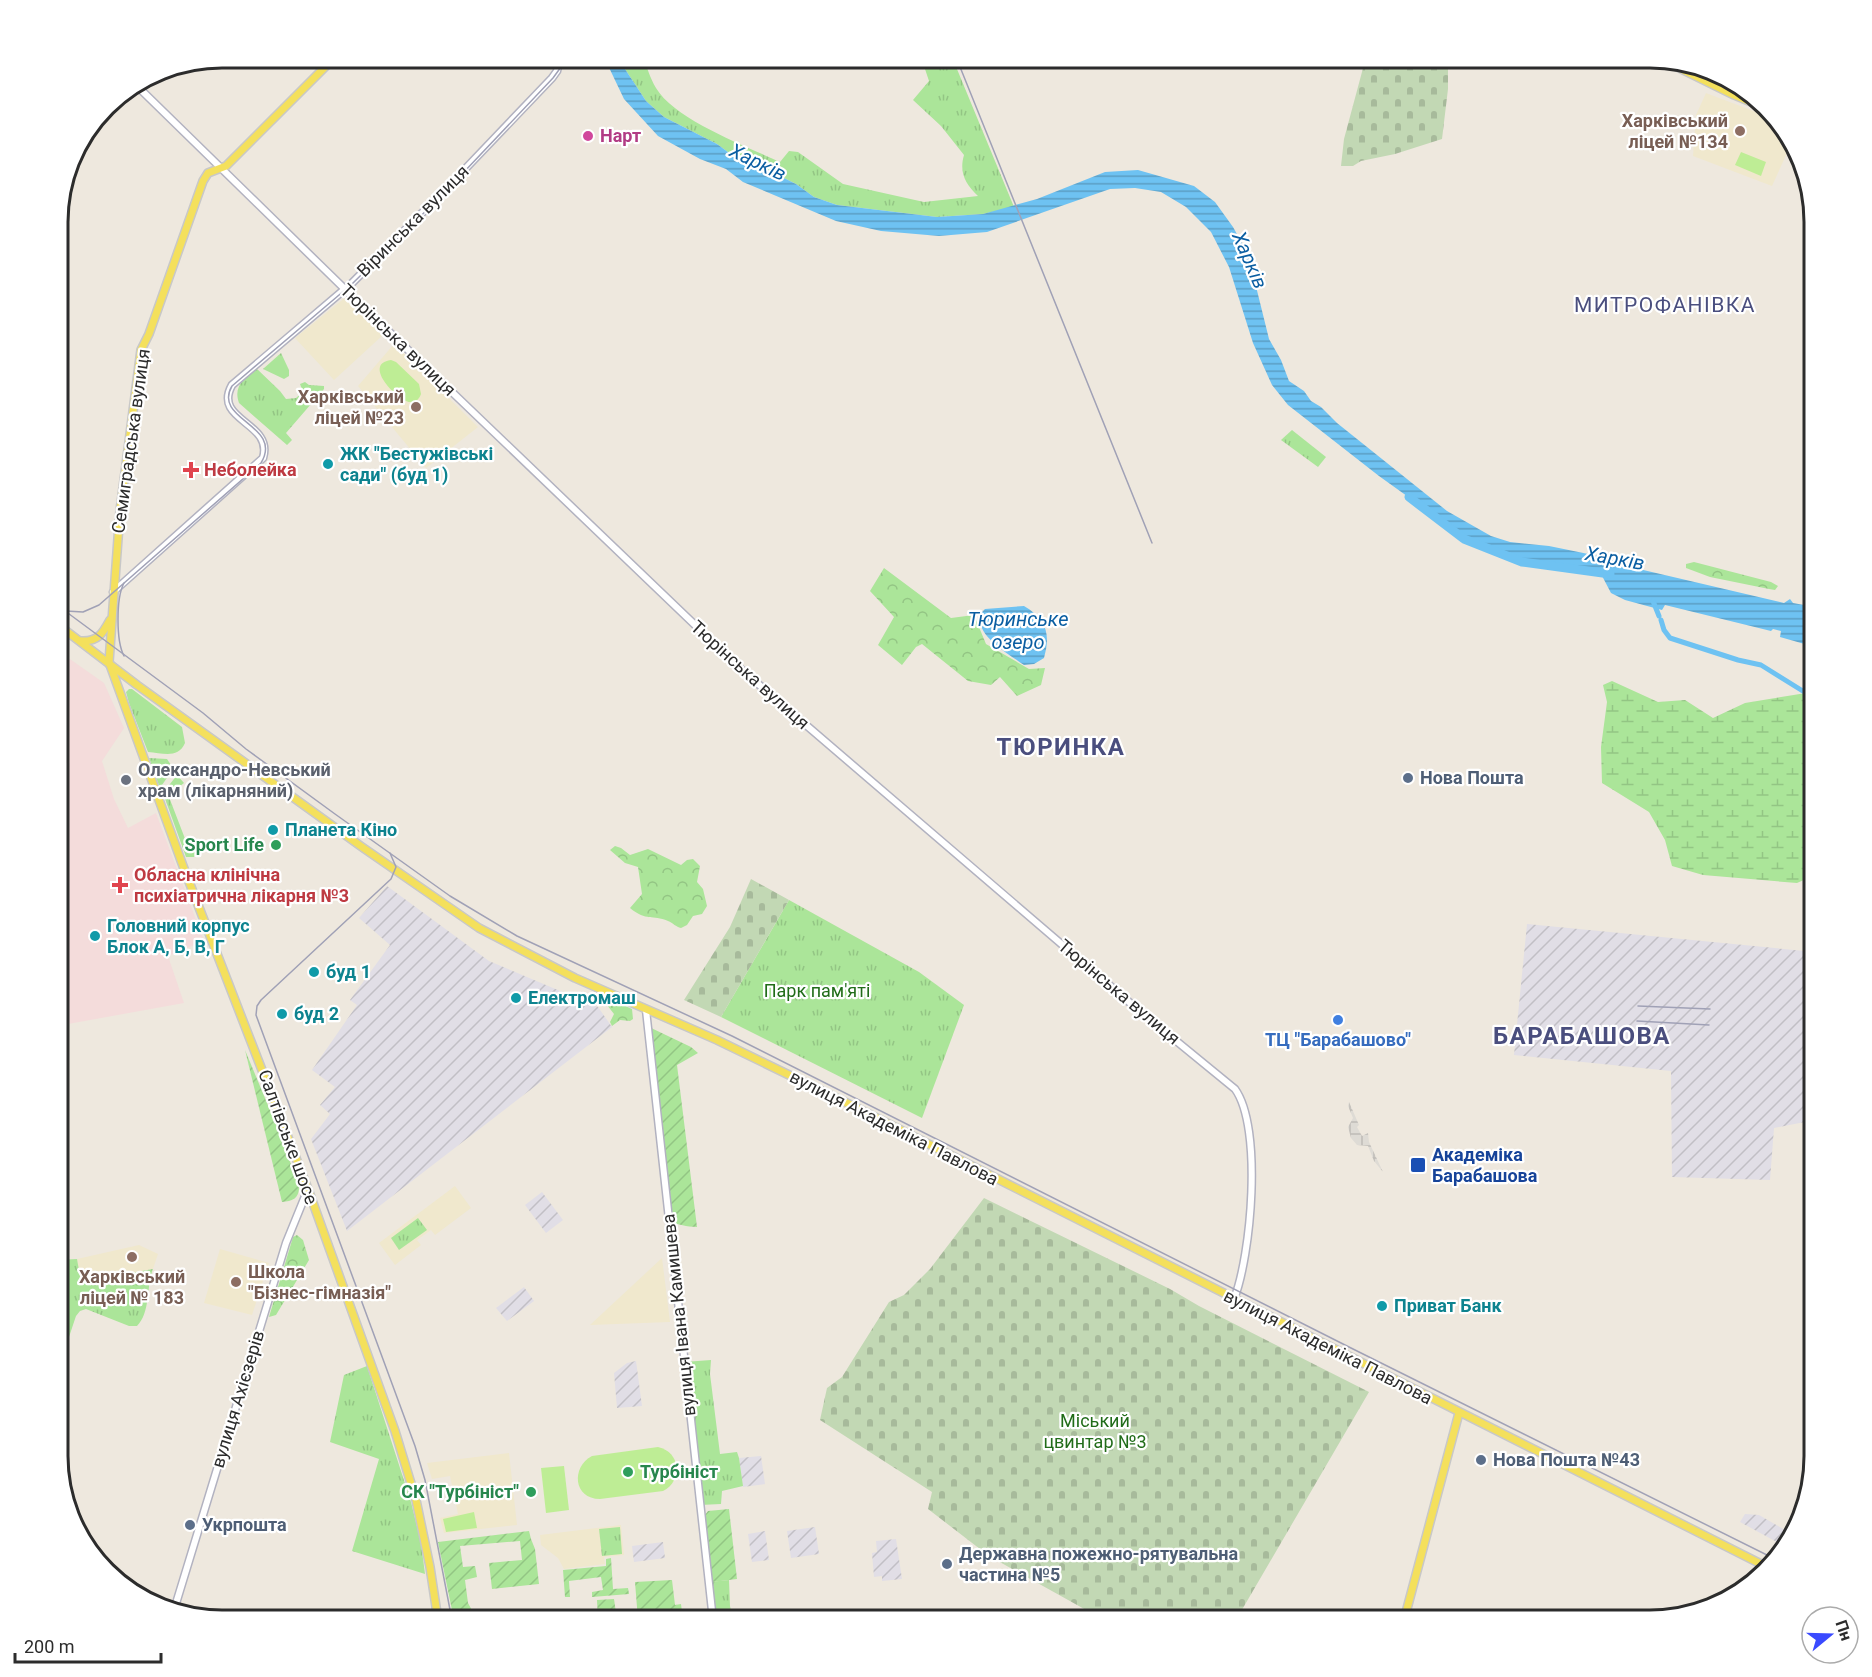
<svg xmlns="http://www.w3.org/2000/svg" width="1872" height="1677" viewBox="0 0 1872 1677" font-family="Roboto,sans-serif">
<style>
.industrial{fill:url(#industrial-furrows)}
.education{fill:#f0e8cd}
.medical{fill:#f4dcdb}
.grass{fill:url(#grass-tufts)}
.forest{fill:url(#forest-crowns)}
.wetland{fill:url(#wetland-marsh)}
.cemetery{fill:url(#cemetery-stones)}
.garden{fill:url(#garden-furrows)}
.pitch{fill:#beed95}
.plaza{fill:url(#plaza-grid)}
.water{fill:url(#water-rules)}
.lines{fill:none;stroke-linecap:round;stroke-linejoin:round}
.canal{stroke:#6ec2f2;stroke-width:5}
.river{stroke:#6ec2f2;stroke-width:9}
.secondary-casing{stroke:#b2b2c0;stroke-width:9}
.primary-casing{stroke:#c8c8c8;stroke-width:10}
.secondary{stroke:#fff;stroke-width:6}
.primary{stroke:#f4e05c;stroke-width:7}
.tram{stroke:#a0a1b6;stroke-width:1.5}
.rail{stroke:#a0a1b6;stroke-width:1.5}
.education-dot{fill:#8d6e63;stroke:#fff;stroke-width:2}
.hotel-dot{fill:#d1479c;stroke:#fff;stroke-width:2}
.culture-dot{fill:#0f9aa8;stroke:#fff;stroke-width:2}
.health-dot{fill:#e0444e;stroke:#fff;stroke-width:2}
.service-dot{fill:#5c6f8a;stroke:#fff;stroke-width:2}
.worship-dot{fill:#6b7280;stroke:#fff;stroke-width:2}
.leisure-dot{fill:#2e9e5b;stroke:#fff;stroke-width:2}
.shop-dot{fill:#3f7fe0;stroke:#fff;stroke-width:2}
.transit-dot{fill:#1a4fb4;stroke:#fff;stroke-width:2}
.labels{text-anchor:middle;stroke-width:4.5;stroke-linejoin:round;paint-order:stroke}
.education-label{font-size:18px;font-weight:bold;fill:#785e54;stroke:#fff;text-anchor:end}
.hotel-label{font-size:18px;font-weight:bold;fill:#b23c85;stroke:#fff;text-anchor:start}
.street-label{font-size:18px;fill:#2c2c2c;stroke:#fff}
.culture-label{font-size:18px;font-weight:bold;fill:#0d838f;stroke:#fff;text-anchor:start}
.health-label{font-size:18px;font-weight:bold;fill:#be3a42;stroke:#fff;text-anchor:start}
.worship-label{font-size:18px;font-weight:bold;fill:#5b616d;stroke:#fff;text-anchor:start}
.service-label{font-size:18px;font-weight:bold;fill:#4e5e75;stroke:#fff;text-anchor:start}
.leisure-label{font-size:18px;font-weight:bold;fill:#27864d;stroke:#fff;text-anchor:end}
.park-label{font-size:18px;fill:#216c19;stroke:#fff}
.shop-label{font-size:18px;font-weight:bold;fill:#366cbe;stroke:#fff}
.transit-label{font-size:18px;font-weight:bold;fill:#164399;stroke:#fff;text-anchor:start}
.water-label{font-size:20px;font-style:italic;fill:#0a5ea2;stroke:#fff}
.quarter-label{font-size:21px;letter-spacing:1.5px;fill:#4a4e7e;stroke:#fff}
.district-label{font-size:24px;font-weight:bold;letter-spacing:1.5px;fill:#4a4e7e;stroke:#fff}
.rim{fill:none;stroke:#2c2c2c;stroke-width:3}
</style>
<defs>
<pattern id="industrial-furrows" width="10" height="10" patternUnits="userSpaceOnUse" patternTransform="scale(1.5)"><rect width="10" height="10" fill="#e1dee6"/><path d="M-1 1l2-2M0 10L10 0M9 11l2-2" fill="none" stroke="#c1bfc5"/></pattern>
<pattern id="grass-tufts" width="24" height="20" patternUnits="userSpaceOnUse" patternTransform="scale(1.5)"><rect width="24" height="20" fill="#abe599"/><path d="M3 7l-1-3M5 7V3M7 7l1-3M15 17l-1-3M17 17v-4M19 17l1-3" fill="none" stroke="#93c584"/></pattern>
<pattern id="forest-crowns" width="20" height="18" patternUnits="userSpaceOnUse" patternTransform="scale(1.5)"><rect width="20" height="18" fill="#abe599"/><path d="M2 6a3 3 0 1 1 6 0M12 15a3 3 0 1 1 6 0" fill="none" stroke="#93c584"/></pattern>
<pattern id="wetland-marsh" width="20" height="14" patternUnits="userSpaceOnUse" patternTransform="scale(1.5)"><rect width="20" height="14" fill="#abe599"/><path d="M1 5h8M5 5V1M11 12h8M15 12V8" fill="none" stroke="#93c584"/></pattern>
<pattern id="cemetery-stones" width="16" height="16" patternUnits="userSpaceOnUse" patternTransform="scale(1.5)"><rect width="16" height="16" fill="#c2d8b4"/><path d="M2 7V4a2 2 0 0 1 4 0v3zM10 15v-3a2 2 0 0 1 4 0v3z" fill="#a7ba9b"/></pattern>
<pattern id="garden-furrows" width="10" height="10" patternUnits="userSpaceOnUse" patternTransform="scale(1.5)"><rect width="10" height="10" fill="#abe599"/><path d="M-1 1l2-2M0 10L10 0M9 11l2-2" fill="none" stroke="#93c584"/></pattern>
<pattern id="plaza-grid" width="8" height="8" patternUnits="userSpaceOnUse" patternTransform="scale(1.5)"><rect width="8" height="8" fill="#dedbd5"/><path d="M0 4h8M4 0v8" fill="none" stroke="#bfbcb7"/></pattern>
<pattern id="water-rules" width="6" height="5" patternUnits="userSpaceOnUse" patternTransform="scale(1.5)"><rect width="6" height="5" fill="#6ec2f2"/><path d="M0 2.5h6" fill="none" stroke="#5b9ec4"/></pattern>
</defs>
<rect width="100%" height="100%" fill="#eee8de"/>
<!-- industrial -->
<g class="industrial">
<path d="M387,886l102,75 109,46 14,20 -265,204 -36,-92 19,-25 -10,-9 15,-18 -23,-17 45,-65 -7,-5 40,-55 -31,-27z"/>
<path d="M1527,924l288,28v168l-41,8 -4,52 -98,-3 -1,-106 -157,-16z"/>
<path d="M542,1192l21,28 -17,13 -21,-28z"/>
<path d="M524,1287l10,14 -27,20 -11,-13z"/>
<path d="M636,1361l6,45 -25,2 -3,-35 13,-10z"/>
<path d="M761,1456l4,28 -22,3 -4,-29z"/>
<path d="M1745,1514l14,1 33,19 -8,12 -44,-24z"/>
<path d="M815,1527l4,27 -28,4 -4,-27z"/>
<path d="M765,1531l4,29 -17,2 -4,-28z"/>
<path d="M896,1539l6,40 -20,2v-5l-8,1 -2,-24 5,-1 -1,-11z"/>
<path d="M663,1542l2,16 -31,4 -2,-16z"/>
</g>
<!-- education -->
<g class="education">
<path d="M1706,93l71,27 15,22 -20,44 -79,-30 3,-41z"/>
<path d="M346,297l37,38 -49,45 -39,-42z"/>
<path d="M394,344l84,83 -52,41 -68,-82z"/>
<path d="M455,1186l16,22 -36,27 -4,-5 -14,10 4,5 -26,20 -16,-22z"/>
<path d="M139,1245l19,9 -5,15 -73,13 -3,-23z"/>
<path d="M220,1249l49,14 -17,52 -48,-12z"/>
<path d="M662,1258l8,64 -80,3z"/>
<path d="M509,1453l8,72 -73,8 -4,-15 18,-4 -8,-38 -18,3 -5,-16z"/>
<path d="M621,1525l3,30 -20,2 1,7 -41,5 -6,-11 -17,-13 -1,-10z"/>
</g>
<!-- medical -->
<path class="medical" d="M57,650l47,33 20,45 -22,33 12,38 14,29 28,-15 48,128 -36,15 16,47 -127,23z"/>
<!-- grass -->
<g class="grass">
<path d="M622,57h21c4,10 7,21 13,31 19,32 90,58 124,74l9,-11 9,1 45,32 81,18 54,-6c-13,-12 -19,-24 -14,-41l-23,-29 -28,-26 16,-19 -8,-24h31l62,150 -31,7 -46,3 -100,-12 -23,-8 -18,-13 -16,-8 -26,-7 -18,-11 -19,-14 -53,-27 -18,-16 -21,-32z"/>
<path d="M281,353l8,17v6l-5,3 -21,-10z"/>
<path d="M256,368l24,23 6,8 10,-1 7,-6 -3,-8 5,-2 4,3 15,1v3l-38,44 6,7 -5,5 -48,-42c-6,-17 5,-24 17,-35z"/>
<path d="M1292,430l34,27 -8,10 -37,-27z"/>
<path d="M129,689h3l50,38 3,16c-7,16 -22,10 -37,9l-19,-49 -3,-11z"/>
<path d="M149,758l18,1 4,6v7l-11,16z"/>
<path d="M177,775l7,8 -14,11 -1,3 20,52 6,3 -1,5h-8l-23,-64z"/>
<path d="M789,900l130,72 45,33 -42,113 -201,-101z"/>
<path d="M418,1218l9,12 -28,20 -8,-12z"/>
<path d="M77,1259l4,23 72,-13c-7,17 -2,43 -16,57h-8l-43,-17 -6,2 -4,5 -19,57v-113z"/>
<path d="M711,1360l-1,14 10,80 17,-2 2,6 4,28 -21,5 -1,13 -21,1 -16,-143z"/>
<path d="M367,1366l44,136 10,41 4,31 -73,-23 27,-92 -49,-17 14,-67z"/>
<path d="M620,1527l2,27 -20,2 -3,-27z"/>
<path d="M729,1580l1,26 3,14h-20l-4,-38z"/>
</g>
<!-- forest -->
<g class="forest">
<path d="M1694,562l77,20 7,4 -3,4 -6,-1 -59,-12 -24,-9v-4z"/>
<path d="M884,568l67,50 23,-3 12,29 43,25 16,-1 -4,17 -24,11 -17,-19 -9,8 -23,-4 -46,-37 -6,3 -14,18 -24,-20 16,-28 -24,-26z"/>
<path d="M615,846l6,2 9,7 18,-6 33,16 6,-5 6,-1 7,7 -3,16 6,7 4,17 -5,8 -9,2 -6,9 -6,3c-5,-1 -8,-5 -13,-7 -16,-7 -21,1 -38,-13l12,-14 -4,-27 -13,-4 -15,-13z"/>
<path d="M608,998l24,11 1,10 -3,2 -10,-1 -8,6 -2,-4 4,-8 -7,-9z"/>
<path d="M297,1235l6,5 6,20 -33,55 -7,2 24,-80z"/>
</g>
<!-- wetland -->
<path class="wetland" d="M1612,681l46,21 27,-2 28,18 32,-15 61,-10 9,2v180l-18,8 -94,-8 -31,-9 -7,-26 -16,-28 -47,-29 -1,-36 6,-45 -4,-17z"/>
<!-- cemetery -->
<g class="cemetery">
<path d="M1366,57h82v32l-6,50 -47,15 -34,7 -8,5h-12l3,-27z"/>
<path d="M751,879l38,21 -68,117 -37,-17 46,-73z"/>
<path d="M984,1198l186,91 29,17 170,86 -133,228h-132l-115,-64 -61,-47 4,-17 -112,-72 7,-32 15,-11 47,-75 15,-7 26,-26z"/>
</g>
<!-- garden -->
<g class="garden">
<path d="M647,1026l44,21 7,6 -21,12 20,162c-11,0 -18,-3 -28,-5z"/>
<path d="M245,1050l37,89 17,48c0,12 -7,14 -17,15z"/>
<path d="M729,1509l8,70 -25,3 -7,-67 3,-4z"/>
<path d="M529,1531l2,8 4,10 4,35 -47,5 -3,-26 33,-3 -2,-19 -60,5 3,21 12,-1 2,11 -12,3 3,23 6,11v6h-20l-16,-78z"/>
<path d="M611,1558l2,31 15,-1 1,6 -37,3v-5l11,-2 -2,-13 -32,4 1,16h-5l-2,-27 43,-4v-7z"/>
<path d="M672,1580l3,25 6,-1 2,16h-45l-3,-38z"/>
<path d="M614,1599l3,21h-19l-1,-20z"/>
</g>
<!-- pitch -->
<g class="pitch">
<path d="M1741,152l25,10 -5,14 -26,-11z"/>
<path d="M391,360l5,2 23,22 2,10c-2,5 -5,9 -11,8 -11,0 -49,-38 -19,-42z"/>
<path d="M658,1447c23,5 25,34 5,44l-63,8c-27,0 -29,-32 -8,-43z"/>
<path d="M564,1466l5,44 -23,3 -5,-45z"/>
<path d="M474,1512l3,16 -31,4 -3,-13z"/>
</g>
<!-- plaza -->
<path class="plaza" d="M1349,1102l10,23 -2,2 5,9 6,-3 1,9 14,30 -9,-11 -6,-15 -11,-1 -6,-7 -3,-11 5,-9 -5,-12z"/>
<!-- water -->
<g class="water">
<path d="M604,57h18l3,12 21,32 18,16 53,27 19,14 18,11 26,7 16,8 18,13 23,8 100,12 46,-3 54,-15 68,-27 33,-2 56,16 21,16 18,25 15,27 21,85 12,21 8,21 15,10 7,10 10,6 16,16 110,88 44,25 19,6 39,4 54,11 36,12 145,34 6,-4 3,4 22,4v40l-35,-10 1,-6 -8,-2 -2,2 -106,-26 -3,5 -37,-10 -14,-7 -11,-21 -9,-4 -33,-1 -47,-11 -40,-14 -92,-66 -91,-71 -16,-20 -19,-42 -24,-76 -18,-35 -25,-25 -25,-15 -26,-4 -25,1 -123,43 -48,4 -58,-5 -45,-10 -93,-39 -17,-13 -26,-10 -42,-23 -34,-37z"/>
<path d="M1024,606c22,13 27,27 20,52l-10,6 -10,1c-16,-12 -48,-28 -44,-51l5,-5z"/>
</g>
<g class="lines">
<!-- canal -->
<g class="canal">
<path d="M1653,601l6,15"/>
<path d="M1661,620l3,10 6,8 68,22 23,5 45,28 9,1"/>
</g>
<!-- river -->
<path class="river" d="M1409,497l55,42 58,23 88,12"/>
<!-- secondary casing -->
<g class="secondary-casing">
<g id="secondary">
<path d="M135,84l221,216 387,371 393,337 99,81c28,39 16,167 -1,210"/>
<path d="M113,592l150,-134c11,-36 -51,-37 -31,-73l120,-102 94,-94 106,-111 5,-7 3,-14"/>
<path d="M646,1010l67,610"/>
<path d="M174,1610l112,-367 22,-54"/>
</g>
</g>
<!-- primary casing -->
<g class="primary-casing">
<g id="primary">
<path d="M335,57l-109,109 -18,7 -5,8 -54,153 -8,16 -21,161 -11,151 74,204 125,323 87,242 21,69 14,67 8,53"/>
<path d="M1661,59l73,36 36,15"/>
<path d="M57,624l80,61 225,162 117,81 96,50 142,62 136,66 916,462"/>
<path d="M81,641c17,1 22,-8 29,-21"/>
<path d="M1404,1620l55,-207"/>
</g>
</g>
<!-- secondary -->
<use href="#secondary" class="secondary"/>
<!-- primary -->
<use href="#primary" class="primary"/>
<!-- tram -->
<g class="tram">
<path d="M1704,68l21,9"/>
<path d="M57,605l146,108 43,36 89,65 115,82 67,40 215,100 617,311 426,212"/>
<path d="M66,611l17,1 16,-7 162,-142c23,-38 -49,-43 -29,-77l120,-102 93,-92 108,-114 8,-11 4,-10"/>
<path d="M124,656c-8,-15 -8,-58 0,-73"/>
<path d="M390,853l6,14 -5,12 -130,121 -4,6 -1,9 159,431 10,34 27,140"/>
</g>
<!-- rail -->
<g class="rail">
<path d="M956,57l196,486"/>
<path d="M1638,1006l72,3"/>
<path d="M1637,1021l72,4"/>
</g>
</g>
<!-- markers -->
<g class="education-dot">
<circle cx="1740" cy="131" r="6"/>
<circle cx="416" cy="407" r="6"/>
<circle cx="132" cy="1257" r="6"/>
<circle cx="236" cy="1282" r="6"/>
</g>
<circle class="hotel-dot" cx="588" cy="136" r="6"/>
<g class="culture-dot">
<circle cx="328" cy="464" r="6"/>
<circle cx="273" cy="830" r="6"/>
<circle cx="95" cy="936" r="6"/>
<circle cx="314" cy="972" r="6"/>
<circle cx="516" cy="998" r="6"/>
<circle cx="282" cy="1014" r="6"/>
<circle cx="1382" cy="1306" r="6"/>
</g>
<g class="health-dot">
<path d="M188 461h6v6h6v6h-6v6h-6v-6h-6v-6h6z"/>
<path d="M117 876h6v6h6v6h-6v6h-6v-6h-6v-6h6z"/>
</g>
<g class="service-dot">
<circle cx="1408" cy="778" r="6"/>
<circle cx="1481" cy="1460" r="6"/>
<circle cx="190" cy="1525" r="6"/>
<circle cx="947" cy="1564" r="6"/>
</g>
<circle class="worship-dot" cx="126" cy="780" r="6"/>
<g class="leisure-dot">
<circle cx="276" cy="845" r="6"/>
<circle cx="628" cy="1472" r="6"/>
<circle cx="531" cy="1492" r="6"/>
</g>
<circle class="shop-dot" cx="1338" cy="1020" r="6"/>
<rect class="transit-dot" x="1410" y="1157" width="16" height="16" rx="3"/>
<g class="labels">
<!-- education labels -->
<g class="education-label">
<text x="1728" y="127">Харківський<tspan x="1728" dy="21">ліцей №134</tspan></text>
<text x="404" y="403">Харківський<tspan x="404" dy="21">ліцей №23</tspan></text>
<text x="248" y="1278" text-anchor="start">Школа<tspan x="248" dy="21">"Бізнес-гімназія"</tspan></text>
<text x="132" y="1283" text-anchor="middle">Харківський<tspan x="132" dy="21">ліцей № 183</tspan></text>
</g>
<!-- hotel labels -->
<g class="hotel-label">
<text x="600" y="142">Нарт</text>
</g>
<!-- street labels -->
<g class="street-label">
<text transform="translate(413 221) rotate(-45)" y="6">Віринська вулиця</text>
<text transform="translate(398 340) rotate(44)" y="6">Тюрінська вулиця</text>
<text transform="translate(131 441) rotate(-82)" y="6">Семиградська вулиця</text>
<text transform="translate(750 675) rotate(42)" y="6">Тюрінська вулиця</text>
<text transform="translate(1119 992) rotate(40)" y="6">Тюрінська вулиця</text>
<text transform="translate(894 1128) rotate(27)" y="6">вулиця Академіка Павлова</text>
<text transform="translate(288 1137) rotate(70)" y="6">Салтівське шосе</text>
<text transform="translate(679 1315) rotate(-96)" y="6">вулиця Івана Камишева</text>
<text transform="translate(1328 1347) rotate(27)" y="6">вулиця Академіка Павлова</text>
<text transform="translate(238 1399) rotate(-73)" y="6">вулиця Ахієзерів</text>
</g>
<!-- culture labels -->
<g class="culture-label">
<text x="340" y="460">ЖК "Бестужівські<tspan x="340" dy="21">сади" (буд 1)</tspan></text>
<text x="285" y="836">Планета Кіно</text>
<text x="107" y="932">Головний корпус<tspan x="107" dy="21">Блок А, Б, В, Г</tspan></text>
<text x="326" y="978">буд 1</text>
<text x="528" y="1004">Електромаш</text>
<text x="294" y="1020">буд 2</text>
<text x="1394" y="1312">Приват Банк</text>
</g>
<!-- health labels -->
<g class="health-label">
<text x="204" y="476">Неболейка</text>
<text x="134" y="881">Обласна клінічна<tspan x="134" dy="21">психіатрична лікарня №3</tspan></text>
</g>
<!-- worship labels -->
<g class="worship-label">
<text x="138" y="776">Олександро-Невський<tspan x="138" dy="21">храм (лікарняний)</tspan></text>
</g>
<!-- service labels -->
<g class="service-label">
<text x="1420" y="784">Нова Пошта</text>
<text x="1493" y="1466">Нова Пошта №43</text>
<text x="202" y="1531">Укрпошта</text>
<text x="959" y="1560">Державна пожежно-рятувальна<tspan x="959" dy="21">частина №5</tspan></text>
</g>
<!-- leisure labels -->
<g class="leisure-label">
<text x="264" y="851">Sport Life</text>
<text x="640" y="1478" text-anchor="start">Турбініст</text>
<text x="519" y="1498">СК "Турбініст"</text>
</g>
<!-- park labels -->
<g class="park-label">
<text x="817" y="997">Парк пам'яті</text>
<text x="1095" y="1427">Міський<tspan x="1095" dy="21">цвинтар №3</tspan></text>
</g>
<!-- shop labels -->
<g class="shop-label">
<text x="1338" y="1046">ТЦ "Барабашово"</text>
</g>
<!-- transit labels -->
<g class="transit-label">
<text x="1432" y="1161">Академіка<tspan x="1432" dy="21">Барабашова</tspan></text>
</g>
<!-- water labels -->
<g class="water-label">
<text transform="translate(758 162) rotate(26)" y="7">Харків</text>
<text transform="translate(1250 260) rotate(67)" y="7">Харків</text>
<text transform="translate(1615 558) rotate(10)" y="7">Харків</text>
<text x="1018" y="626">Тюринське<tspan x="1018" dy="23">озеро</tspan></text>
</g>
<!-- quarter labels -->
<g class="quarter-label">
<text x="1665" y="312">МИТРОФАНІВКА</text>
</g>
<!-- district labels -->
<g class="district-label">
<text x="1061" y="755">ТЮРИНКА</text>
<text x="1582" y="1044">БАРАБАШОВА</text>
</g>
</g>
<!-- crop -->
<path d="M0 0H1872V1677H0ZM222 68H1650A154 154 0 0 1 1804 222V1456A154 154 0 0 1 1650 1610H222A154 154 0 0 1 68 1456V222A154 154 0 0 1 222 68Z" fill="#fff" fill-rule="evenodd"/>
<path class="rim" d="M222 68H1650A154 154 0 0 1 1804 222V1456A154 154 0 0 1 1650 1610H222A154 154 0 0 1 68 1456V222A154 154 0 0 1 222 68Z"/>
<!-- north arrow -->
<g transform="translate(1830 1635) rotate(71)"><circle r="28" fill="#ffffff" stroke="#ababab" stroke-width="1.5"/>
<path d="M0-4.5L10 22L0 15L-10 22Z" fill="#3a4aff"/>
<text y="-9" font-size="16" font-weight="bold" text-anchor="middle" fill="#2c2c2c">Пн</text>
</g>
<!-- scale -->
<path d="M15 1653v9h146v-9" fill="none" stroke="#2c2c2c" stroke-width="3"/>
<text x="24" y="1653" font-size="18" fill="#2c2c2c" stroke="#ffffff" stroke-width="4.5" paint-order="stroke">200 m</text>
</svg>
